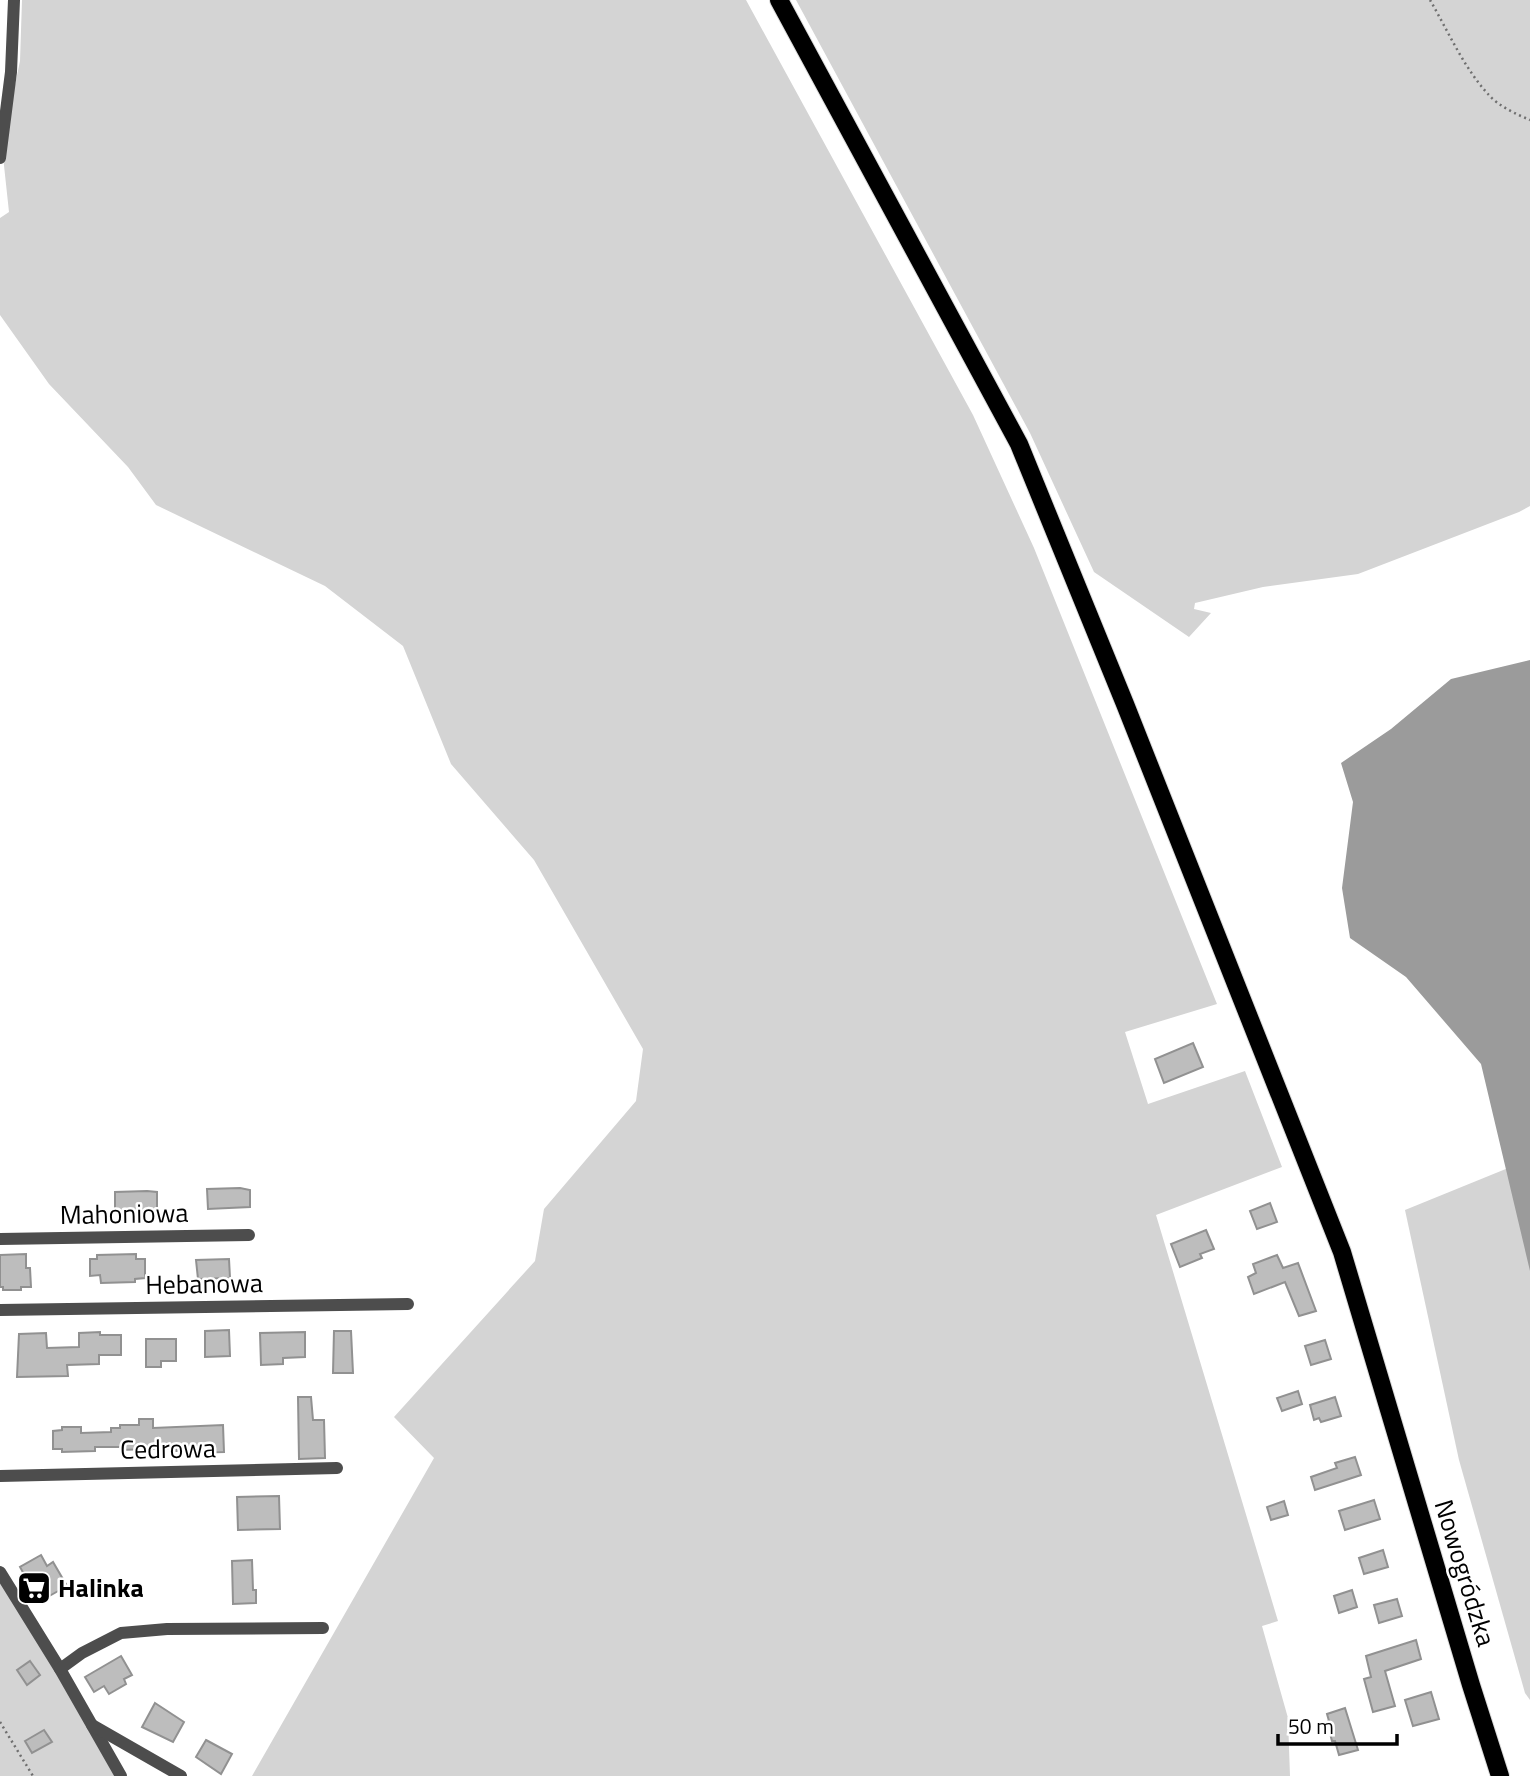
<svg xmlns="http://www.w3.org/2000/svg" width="1530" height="1776" viewBox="0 0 1530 1776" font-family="'Titillium Web',sans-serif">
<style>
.green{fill:#d4d4d4}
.water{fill:#9b9b9b}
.building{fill:#bdbdbd;stroke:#919191;stroke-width:2}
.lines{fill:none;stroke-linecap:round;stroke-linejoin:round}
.major-casing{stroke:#dbdbdb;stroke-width:20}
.path{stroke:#6f6f6f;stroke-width:2.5;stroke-dasharray:2 3.5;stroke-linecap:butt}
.minor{stroke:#4d4d4d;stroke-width:12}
.major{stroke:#000;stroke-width:18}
.labels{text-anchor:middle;stroke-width:5;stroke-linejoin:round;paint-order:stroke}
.street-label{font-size:26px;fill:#000;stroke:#fff}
.poi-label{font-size:26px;font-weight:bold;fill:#000;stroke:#fff;text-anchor:start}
</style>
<rect width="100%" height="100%" fill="#fff"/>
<!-- green -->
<g class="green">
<path d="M22,0h724l227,415 61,133 183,456 -92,28 23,72 97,-33 37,96 -126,48 122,406 -16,5 26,92 2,58h-1038l182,-318 -40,-41 141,-156 9,-52 92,-108 7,-52 -109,-189 -83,-96 -48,-118 -78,-60 -169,-81 -28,-38 -79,-83 -49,-69v-97l9,-6 -7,-65 18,-86z"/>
<path d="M796,0h734v506l-11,6 -161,62 -95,13 -68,16 -1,6 17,4 -22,24 -95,-65 -64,-139z"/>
<path d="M1530,1159v541l-5,-7 -66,-233 -54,-250z"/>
<path d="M0,1572l126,204h-126z"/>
</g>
<!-- water -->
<path class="water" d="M1530,660v611l-49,-207 -75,-87 -56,-39 -8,-50 11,-86 -12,-39 50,-34 60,-50z"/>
<!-- building -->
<g class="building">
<path d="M1193,1043l10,24 -39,16 -9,-24z"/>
<path d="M240,1188l10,2v17l-42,2 -1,-20z"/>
<path d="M147,1191l10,1v17l-42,3v-20z"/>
<path d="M1270,1203l7,19 -20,7 -7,-18z"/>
<path d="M1206,1230l8,19 -14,5 2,4 -22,9 -9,-23z"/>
<path d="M26,1254v14h4l1,19h-10v3h-18v-3h-3v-32z"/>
<path d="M136,1254v5h9v19l-10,1v3l-34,1 -1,-8 -10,1v-17h7v-4z"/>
<path d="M1277,1255l6,13 15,-5 18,48 -17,5 -14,-34 -31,12 -6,-17 8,-4 -3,-9z"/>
<path d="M229,1259l1,19 -32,1 -2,-19z"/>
<path d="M229,1330l1,26 -25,1v-26z"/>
<path d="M334,1331h17l2,42h-20z"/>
<path d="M100,1332v3h21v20h-22v9l-32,1 1,11 -51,1 2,-43 27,-1 1,15 32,-1v-14z"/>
<path d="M305,1332v25l-22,1v6l-22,1 -1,-32z"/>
<path d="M146,1339h30v22h-15v6h-15z"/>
<path d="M1325,1340l6,19 -20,6 -6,-19z"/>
<path d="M1298,1391l4,13 -20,7 -5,-13z"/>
<path d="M298,1397h13l2,23h11l1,38 -26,1z"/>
<path d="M1335,1397l6,19 -20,6 -2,-4 -5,2 -4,-15z"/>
<path d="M139,1419h14v9l70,-3 1,27 -36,1v-2h-12v-3l-55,2 -1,-3h-25v4l-33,1v-3h-9v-18l9,-1v-3h19v6l30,-1v-4h9v-3h19z"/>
<path d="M1355,1457l6,18 -46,15 -4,-13 26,-9 -2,-5z"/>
<path d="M279,1496l1,33 -42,1 -1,-33z"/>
<path d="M1374,1500l6,19 -35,11 -6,-19z"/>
<path d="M1284,1501l4,14 -17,5 -4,-13z"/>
<path d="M1383,1550l5,17 -24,7 -5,-16z"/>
<path d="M41,1555l6,11 6,-4 14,24 -30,17 -14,-23 3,-2 -6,-11z"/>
<path d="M252,1560l1,30h3v13l-23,1 -1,-43z"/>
<path d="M1352,1590l5,17 -18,6 -5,-17z"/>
<path d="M1397,1599l5,17 -23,7 -5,-18z"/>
<path d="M1416,1640l5,19 -36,12 10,35 -22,6 -9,-33 7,-2 -5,-21z"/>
<path d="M121,1656l11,19 -8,4 2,5 -17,10 -5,-8 -10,6 -9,-15z"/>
<path d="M30,1661l10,14 -13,10 -10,-15z"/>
<path d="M1431,1692l8,27 -26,7 -8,-26z"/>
<path d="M155,1703l29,19 -11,20 -31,-15z"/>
<path d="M1345,1708l13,42 -19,5 -4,-14h-3l-5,-19 2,-1 -2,-7z"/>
<path d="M44,1730l8,12 -20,11 -7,-12z"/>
<path d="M206,1740l26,14 -11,20 -25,-17z"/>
</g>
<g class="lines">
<!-- major casing -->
<g class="major-casing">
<path id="major" d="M779,0l240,444 106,260 217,548 129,433 29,91"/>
</g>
<!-- path -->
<g class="path">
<path d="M1430,0c18,31 34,68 58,94 10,12 28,20 42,26"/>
<path d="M0,1722l33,54"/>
</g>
<!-- minor -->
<g class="minor">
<path d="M0,158l11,-86 3,-72"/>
<path d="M0,1239l249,-4"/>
<path d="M0,1310l408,-6"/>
<path d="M0,1476l337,-8"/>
<path d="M0,1572l60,97 61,107"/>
<path d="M60,1669l22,-16 39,-20 46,-4 156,-1"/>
<path d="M92,1725l89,51"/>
</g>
<!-- major -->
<use href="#major" class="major"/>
</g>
<!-- icons -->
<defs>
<g id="supermarket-square" transform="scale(1.75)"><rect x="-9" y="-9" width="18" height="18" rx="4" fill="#000" stroke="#fff"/><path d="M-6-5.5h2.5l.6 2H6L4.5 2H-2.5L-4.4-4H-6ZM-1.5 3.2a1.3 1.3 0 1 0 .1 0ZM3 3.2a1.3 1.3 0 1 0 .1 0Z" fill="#fff"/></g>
</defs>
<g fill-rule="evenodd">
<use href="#supermarket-square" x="34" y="1588"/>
</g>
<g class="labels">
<!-- street labels -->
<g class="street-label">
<text transform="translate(124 1214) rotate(-1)" y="9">Mahoniowa</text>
<text transform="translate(204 1284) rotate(-1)" y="9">Hebanowa</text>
<text transform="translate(168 1449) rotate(-1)" y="9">Cedrowa</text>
<text transform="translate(1465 1573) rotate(73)" y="9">Nowogródzka</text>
</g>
<!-- poi labels -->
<g class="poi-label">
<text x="58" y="1597">Halinka</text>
</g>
</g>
<!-- scale -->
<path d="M1278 1734v10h119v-10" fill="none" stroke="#000000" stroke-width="3.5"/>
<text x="1288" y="1734" font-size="21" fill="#000000" stroke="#ffffff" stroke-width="5" paint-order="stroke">50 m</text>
</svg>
